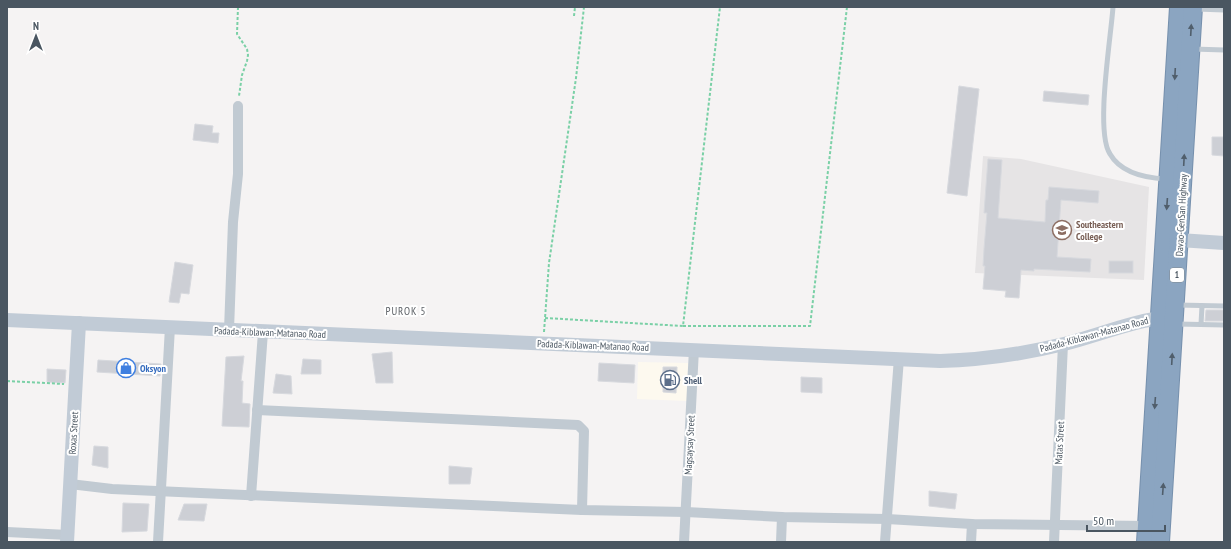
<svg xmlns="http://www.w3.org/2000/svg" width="1231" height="549" viewBox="0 0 1231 549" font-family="'PT Sans Narrow',sans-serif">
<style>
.commercial{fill:#fdf9ef}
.education{fill:#e6e4e5}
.building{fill:#cdcfd5;stroke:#d7d9de}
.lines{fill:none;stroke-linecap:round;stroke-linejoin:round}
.highway-casing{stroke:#7690ad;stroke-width:20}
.path{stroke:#7ad0a6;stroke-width:2;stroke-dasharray:3 2;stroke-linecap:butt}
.lane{stroke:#c1cad2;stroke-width:5}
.street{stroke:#c1cad2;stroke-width:10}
.secondary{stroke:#c1cbd6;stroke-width:14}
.highway{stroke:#8ba5c1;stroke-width:18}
.oneway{fill:#505e6b}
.labels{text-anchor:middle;stroke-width:4;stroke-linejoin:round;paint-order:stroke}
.shield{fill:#fff;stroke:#808990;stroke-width:1}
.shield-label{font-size:9px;font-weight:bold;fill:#4a5661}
.street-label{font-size:10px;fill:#4a5661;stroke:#fff}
.education-label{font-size:10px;font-weight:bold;fill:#785e54;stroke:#fff;text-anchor:start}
.shop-label{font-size:10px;font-weight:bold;fill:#366cbe;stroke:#fff;text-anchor:start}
.service-label{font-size:10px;font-weight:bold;fill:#4e5e75;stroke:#fff;text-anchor:start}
.neighbourhood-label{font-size:11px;letter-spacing:1px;fill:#5f6368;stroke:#fff}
</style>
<rect width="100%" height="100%" fill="#f5f3f3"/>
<!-- commercial -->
<path class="commercial" d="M638,362l50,1 -1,38 -50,-2z"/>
<!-- education -->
<path class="education" d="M983,156l38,3 128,28 -5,93 -169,-7z"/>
<!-- building -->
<g class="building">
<path d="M959,86l20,3 -12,107 -20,-3z"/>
<path d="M1044,91l45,4 -1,10 -45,-4z"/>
<path d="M195,124l18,2 -1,7h7l-1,10 -25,-3z"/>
<path d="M1212,137h12v19l-12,-1z"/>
<path d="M988,159l14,1 -4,58 47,4 1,-22h2l1,-13 50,4 -1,12 -37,-3 -4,57 34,2 -1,13 -56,-3v2l-13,-1 -2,28 -14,-1 1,-6 -23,-2 2,-23h-2l1,-17 3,-36h-3z"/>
<rect x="1109" y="261" width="24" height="12"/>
<path d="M175,262l18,3 -4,29 -8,-1 -2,10 -10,-1z"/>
<path d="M1206,310h18v11h-19z"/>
<path d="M392,352l1,31h-17l-4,-29z"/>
<path d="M244,356l-3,25h2l-1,22 8,1 -1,23 -27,-1 4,-69z"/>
<path d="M303,359l18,1v14h-20z"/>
<path d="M98,360l63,4 -1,12 -63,-4z"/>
<path d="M599,363l36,2 -1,18 -36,-2z"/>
<path d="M663,367h14l-1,26 -13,-1z"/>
<path d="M47,369l19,1 -1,13 -18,-1z"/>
<path d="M276,374l15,2 1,18 -19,-1z"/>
<path d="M801,377l21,1v15l-21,-1z"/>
<path d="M94,446l14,1v21l-16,-3z"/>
<path d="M449,466l23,2 -2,16h-21z"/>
<path d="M929,491l28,3 -2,15 -26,-3z"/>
<path d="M123,503l26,1 -2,27 -25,1z"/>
<path d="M184,504h23l-3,17 -26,-1z"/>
</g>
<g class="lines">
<!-- highway casing -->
<g class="highway-casing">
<g id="highway">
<path d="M1146,542l33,-535"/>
<path d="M1160,542l33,-535"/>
</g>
</g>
<!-- path -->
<g class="path">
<path d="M238,7l-1,27 10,15 1,6 -1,6 -5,14 -3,21"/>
<path d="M574,16l1,-9"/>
<path d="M545,318l138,8 37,-319"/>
<path d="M683,326h127l37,-319"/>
<path d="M544,332l5,-69 27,-185 8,-71"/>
<path d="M7,381l57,3"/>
</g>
<!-- lane -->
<g class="lane">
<path d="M1113,7c-2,30 -18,125 -3,147 11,19 36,24 56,25"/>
<path d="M1196,9l28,1"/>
<path d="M1193,49l31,1"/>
<path d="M1177,305l47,1"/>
<path d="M1177,324l47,1"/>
<path d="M1201,324l1,-18"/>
</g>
<!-- street -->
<g class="street">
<path d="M229,330l4,-108 5,-48v-68"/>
<path d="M257,410l321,15 6,6 -2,79"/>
<path d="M70,484l42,5 470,21 104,2 96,5 105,2 85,5 175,2"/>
<path d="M251,496l12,-164"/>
<path d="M7,532l61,3"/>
<path d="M158,542l12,-215"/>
<path d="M684,542l10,-193"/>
<path d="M781,542l1,-25"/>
<path d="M885,542l14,-184"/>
<path d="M971,542l1,-18"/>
<path d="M1054,542l9,-198"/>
</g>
<!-- secondary -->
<g class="secondary">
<path d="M1179,240l45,3"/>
<path d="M7,320l933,41c42,-1 83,-7 124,-17 36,-9 69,-24 106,-27"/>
<path d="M67,542l12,-219"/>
</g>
<!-- highway -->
<use href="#highway" class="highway"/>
</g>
<!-- one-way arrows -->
<defs><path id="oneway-solid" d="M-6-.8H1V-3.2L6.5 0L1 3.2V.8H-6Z"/></defs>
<g class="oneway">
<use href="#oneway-solid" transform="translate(1191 30) rotate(-87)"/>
<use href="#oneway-solid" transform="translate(1175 74) rotate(93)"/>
<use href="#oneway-solid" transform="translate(1184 160) rotate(-87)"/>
<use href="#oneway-solid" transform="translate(1167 204) rotate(94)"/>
<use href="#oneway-solid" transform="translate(1172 359) rotate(-87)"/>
<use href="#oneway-solid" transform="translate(1155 403) rotate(94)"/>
<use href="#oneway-solid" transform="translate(1163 489) rotate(-86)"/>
</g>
<!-- icons -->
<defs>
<g id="university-ring" transform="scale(1)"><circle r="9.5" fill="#fff" stroke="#8d6e63" stroke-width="1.5"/><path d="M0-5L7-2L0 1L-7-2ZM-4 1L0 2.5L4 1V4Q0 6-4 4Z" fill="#8d6e63"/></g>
<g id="shop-ring" transform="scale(1)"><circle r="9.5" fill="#fff" stroke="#3f7fe0" stroke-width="1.5"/><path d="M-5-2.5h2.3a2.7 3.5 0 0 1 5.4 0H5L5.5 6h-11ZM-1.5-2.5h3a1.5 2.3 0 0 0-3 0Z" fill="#3f7fe0"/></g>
<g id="fuel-ring" transform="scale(1)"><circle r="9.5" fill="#fff" stroke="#5c6f8a" stroke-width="1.5"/><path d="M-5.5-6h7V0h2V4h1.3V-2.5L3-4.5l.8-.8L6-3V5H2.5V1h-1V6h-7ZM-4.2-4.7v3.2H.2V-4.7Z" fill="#5c6f8a"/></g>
</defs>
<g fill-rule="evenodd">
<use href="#university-ring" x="1062" y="230"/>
<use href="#shop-ring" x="126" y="368"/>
<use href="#fuel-ring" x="670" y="380"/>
</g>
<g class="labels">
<!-- shield labels -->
<rect class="shield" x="1170" y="268" width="14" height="14" rx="3"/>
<g class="shield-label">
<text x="1177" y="278">1</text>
</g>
<!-- street labels -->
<g class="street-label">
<text transform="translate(1181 215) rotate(-87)" y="4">Davao-GenSan Highway</text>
<text transform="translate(270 332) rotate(2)" y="4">Padada-Kiblawan-Matanao Road</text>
<text transform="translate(1094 334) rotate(-15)" y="4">Padada-Kiblawan-Matanao Road</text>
<text transform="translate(593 345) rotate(2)" y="4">Padada-Kiblawan-Matanao Road</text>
<text transform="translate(73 433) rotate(-87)" y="4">Roxas Street</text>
<text transform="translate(1059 443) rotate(-87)" y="4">Matas Street</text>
<text transform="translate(689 445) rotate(-87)" y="4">Magsaysay Street</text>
</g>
<!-- education labels -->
<g class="education-label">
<text x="1076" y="228">Southeastern<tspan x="1076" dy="12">College</tspan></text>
</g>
<!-- shop labels -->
<g class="shop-label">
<text x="140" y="372">Oksyon</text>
</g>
<!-- service labels -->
<g class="service-label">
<text x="684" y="384">Shell</text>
</g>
<!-- neighbourhood labels -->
<g class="neighbourhood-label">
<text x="406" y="315">PUROK 5</text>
</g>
</g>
<!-- border -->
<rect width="1231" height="549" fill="none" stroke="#4a5661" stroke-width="16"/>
<!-- north arrow -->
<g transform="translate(36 36)" stroke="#ffffff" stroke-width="3" paint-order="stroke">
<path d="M0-3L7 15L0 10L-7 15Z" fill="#4a5661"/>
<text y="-6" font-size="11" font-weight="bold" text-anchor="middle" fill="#4a5661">N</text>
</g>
<!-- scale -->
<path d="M1087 525v6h78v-6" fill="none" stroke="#4a5661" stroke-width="2"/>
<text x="1093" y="525" font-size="12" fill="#4a5661" stroke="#ffffff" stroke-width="3" paint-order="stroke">50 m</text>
</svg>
